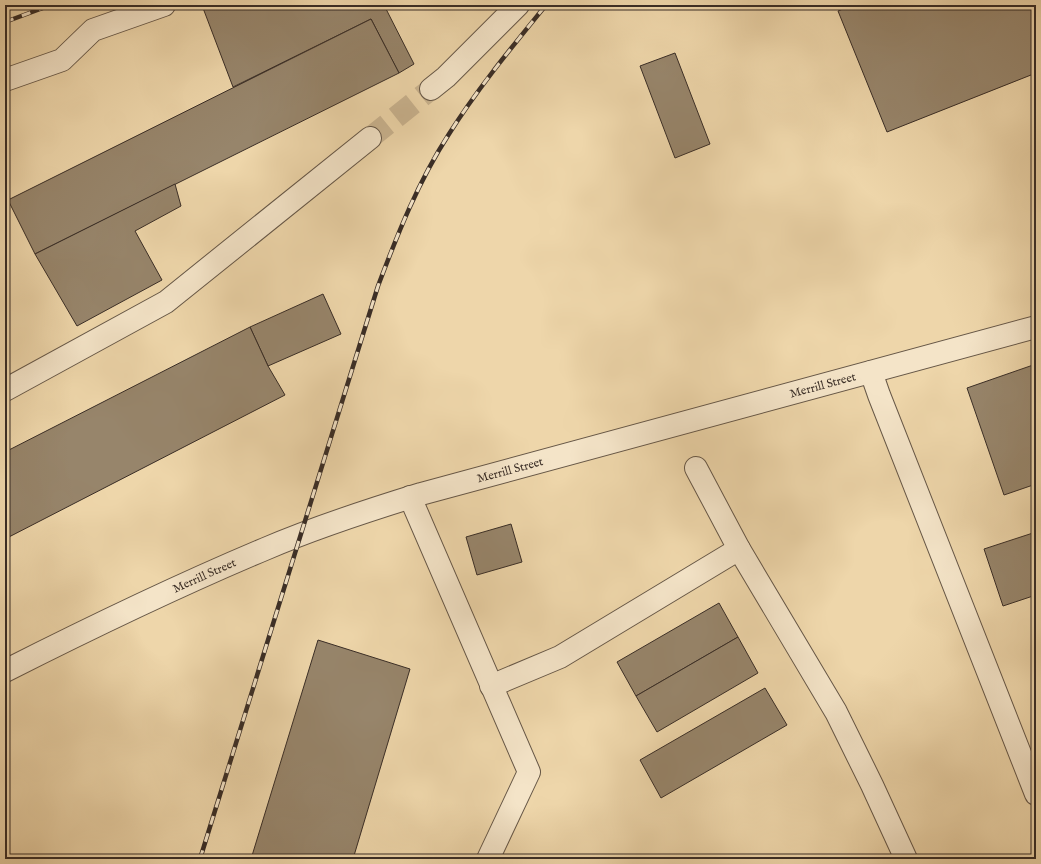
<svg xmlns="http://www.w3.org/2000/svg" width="1041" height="864" viewBox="0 0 1041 864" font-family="'IM FELL English',serif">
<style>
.building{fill:#97856b;stroke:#392d26}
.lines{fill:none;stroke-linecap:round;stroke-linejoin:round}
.minor-tunnel{stroke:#cab490;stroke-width:22;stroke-dasharray:22 11;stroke-linecap:butt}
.minor-casing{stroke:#665747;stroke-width:24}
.minor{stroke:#f4e4c8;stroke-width:22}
.rail-casing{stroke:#392d26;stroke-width:4.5}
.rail{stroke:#f4e4c8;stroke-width:3;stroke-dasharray:9;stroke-linecap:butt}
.labels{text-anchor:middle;stroke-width:3;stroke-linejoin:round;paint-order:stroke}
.street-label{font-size:12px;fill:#392d26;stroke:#f4e4c8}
</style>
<rect width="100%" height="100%" fill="#eed6aa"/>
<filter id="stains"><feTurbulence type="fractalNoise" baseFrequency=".005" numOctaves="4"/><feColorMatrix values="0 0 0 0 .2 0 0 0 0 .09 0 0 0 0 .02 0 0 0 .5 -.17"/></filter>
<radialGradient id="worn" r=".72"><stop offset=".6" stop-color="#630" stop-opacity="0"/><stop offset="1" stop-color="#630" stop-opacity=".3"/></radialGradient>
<!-- building -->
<g class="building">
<path d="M210,5h174l30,59 -15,9 -28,-54 -138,68 -30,-79z"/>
<path d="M853,5h183v68l-149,59 -49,-121z"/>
<path d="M371,19l28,54 -364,181 -27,-54z"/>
<path d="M675,53l35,91 -35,14 -35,-92z"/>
<path d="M175,184l6,22 -46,25 27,49 -85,46 -42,-72z"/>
<path d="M323,294l18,40 -73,32 -18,-39z"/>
<path d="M250,327l18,39 17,29 -280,144v-87z"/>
<path d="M1036,364v120l-32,11 -37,-107z"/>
<path d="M511,524l11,38 -45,13 -11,-38z"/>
<path d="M1036,532v63l-33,11 -19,-57z"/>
<path d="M719,603l19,34 -102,59 -19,-34z"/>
<path d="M738,637l20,36 -101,59 -21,-36z"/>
<path d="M318,640l92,29 -57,190h-102z"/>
<path d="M765,688l22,37 -126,73 -21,-38z"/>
</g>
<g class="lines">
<!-- minor-tunnel -->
<path class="minor-tunnel" d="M370,138l61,-49"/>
<!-- minor casing -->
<g class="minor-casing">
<g id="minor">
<path d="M5,80l57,-20 31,-30 71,-25"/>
<path d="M431,89l15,-12 72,-72"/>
<path d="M871,372l8,23 157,399"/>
<path d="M5,390l161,-88 204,-164"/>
<path d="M696,468l43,81"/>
<path d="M410,497l119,275 -41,87"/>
<path id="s1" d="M5,671c85,-43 172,-85 260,-122 51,-22 104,-39 156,-55l615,-167"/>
<path d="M491,686l69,-29 179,-108 97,163 36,73 34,74"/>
</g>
</g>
<!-- minor -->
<use href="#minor" class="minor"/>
<!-- rail casing -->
<g class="rail-casing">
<g id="rail">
<path d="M5,22l46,-17"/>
<path d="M200,859l178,-573c20,-53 40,-104 71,-152 29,-46 63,-87 97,-129"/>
</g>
</g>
<!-- rail -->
<use href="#rail" class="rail"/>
</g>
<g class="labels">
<!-- street labels -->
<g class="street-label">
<text dy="4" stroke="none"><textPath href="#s1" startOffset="869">Merrill Street</textPath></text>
<text dy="4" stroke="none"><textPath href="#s1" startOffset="545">Merrill Street</textPath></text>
<text dy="4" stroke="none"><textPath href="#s1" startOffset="221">Merrill Street</textPath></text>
</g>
</g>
<!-- margin -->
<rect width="1041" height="864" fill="none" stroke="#eed6aa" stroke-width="20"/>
<rect x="6" y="6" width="1029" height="852" fill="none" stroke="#392d26" stroke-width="2"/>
<rect x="10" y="10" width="1021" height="844" fill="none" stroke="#392d26"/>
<rect width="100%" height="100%" filter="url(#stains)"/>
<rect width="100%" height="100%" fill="url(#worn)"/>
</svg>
